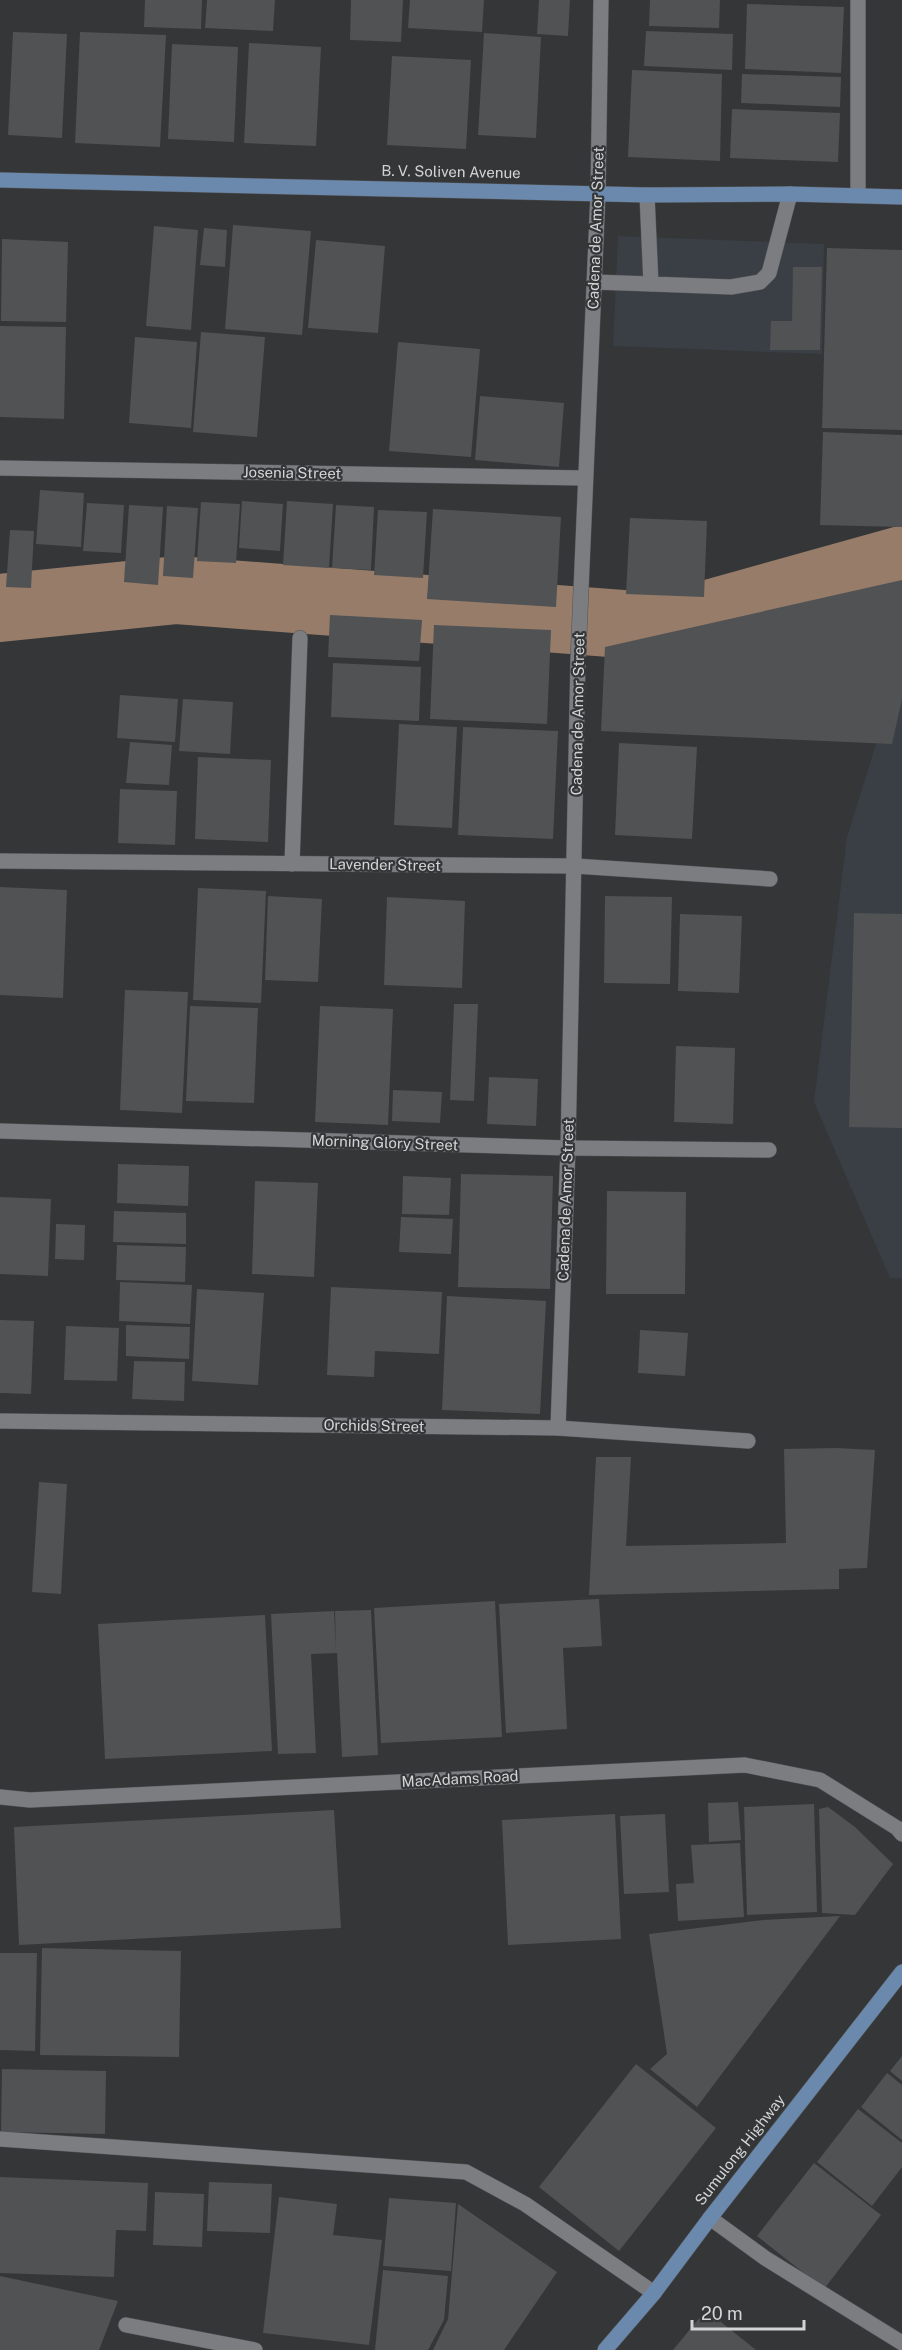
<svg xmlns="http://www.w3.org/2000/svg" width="902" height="2350" viewBox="0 0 902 2350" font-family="'Public Sans',sans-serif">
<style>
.built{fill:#3a3f46}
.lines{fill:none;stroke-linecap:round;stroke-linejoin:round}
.river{stroke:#967c69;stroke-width:68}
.building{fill:#505254}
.minor-casing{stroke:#535456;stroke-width:16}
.major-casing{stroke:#535456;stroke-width:16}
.minor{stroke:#7c7d80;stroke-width:15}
.major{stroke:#6b88ad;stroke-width:15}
.labels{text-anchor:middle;stroke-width:4.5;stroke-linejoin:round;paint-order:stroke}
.street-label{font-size:15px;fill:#d3d4d5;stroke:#343638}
</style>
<rect width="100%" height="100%" fill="#343638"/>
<!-- built -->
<g class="built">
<path d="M618,236l206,8 -2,110 -209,-8z"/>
<path d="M902,661v617h-12l-76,-176 33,-265z"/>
</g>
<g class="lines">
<!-- river -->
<path class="river" d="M0,608l177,-18 485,37 240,-67"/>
</g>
<!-- building -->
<g class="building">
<path d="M145,0h57l-1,29 -57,-2z"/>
<path d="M207,0h68l-2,31 -68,-3z"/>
<path d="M351,0h52l-2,42 -51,-2z"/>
<path d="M410,0h74l-2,32 -74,-4z"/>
<path d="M539,0h31l-2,36 -31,-2z"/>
<path d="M650,0h70l-1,28 -70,-2z"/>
<path d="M747,4l97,3 -3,66 -96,-4z"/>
<path d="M646,31l87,3 -1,36 -88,-4z"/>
<path d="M13,32l54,2 -5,104 -54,-3z"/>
<path d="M80,32l86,3 -6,112 -85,-4z"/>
<path d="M484,33l57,4 -5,101 -58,-3z"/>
<path d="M249,43l72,4 -5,99 -72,-3z"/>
<path d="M172,44l66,3 -4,95 -66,-3z"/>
<path d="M392,56l79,4 -5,89 -79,-4z"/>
<path d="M632,70l90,4 -2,87 -92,-4z"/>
<path d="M742,74l99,3 -1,30 -99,-4z"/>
<path d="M732,109l108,4 -2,49 -108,-4z"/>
<path d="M233,225l78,6 -9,104 -77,-6z"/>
<path d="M154,226l44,4 -7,100 -45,-4z"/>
<path d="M204,228l23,2 -2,37 -25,-2z"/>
<path d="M2,239l66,3 -2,80 -65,-1z"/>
<path d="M316,240l69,6 -7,87 -70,-5z"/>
<path d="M827,248l75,2v180l-80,-2z"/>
<path d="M793,267h29l-2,83h-50l1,-29h21z"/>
<path d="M0,326l66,1 -2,92 -64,-2z"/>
<path d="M201,332l64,5 -8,100 -64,-5z"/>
<path d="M135,337l62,5 -6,86 -62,-5z"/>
<path d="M398,342l82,7 -9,108 -82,-6z"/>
<path d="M480,396l84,7 -5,64 -84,-7z"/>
<path d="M823,432l79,3v92l-82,-2z"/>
<path d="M40,490l44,3 -3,54 -45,-3z"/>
<path d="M242,501l41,3 -3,47 -41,-3z"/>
<path d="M287,501l46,3 -4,64 -46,-3z"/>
<path d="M201,502l39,2 -4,59 -39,-2z"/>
<path d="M87,503l37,2 -3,48 -38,-2z"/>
<path d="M129,505l34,2 -5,78 -34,-3z"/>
<path d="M336,505l38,2 -3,63 -39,-2z"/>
<path d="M167,506l31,2 -5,70 -30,-2z"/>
<path d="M433,509l128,8 -5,90 -129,-8z"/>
<path d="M378,510l49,2 -4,66 -49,-3z"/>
<path d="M630,518l77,3 -3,76 -78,-3z"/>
<path d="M10,530l24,1 -3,57 -25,-1z"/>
<path d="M902,580v119l-10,45 -291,-13 4,-84z"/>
<path d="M330,615l92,5 -3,41 -91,-4z"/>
<path d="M434,625l117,5 -4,94 -117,-5z"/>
<path d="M333,663l88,4 -2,54 -88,-4z"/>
<path d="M120,695l58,4 -3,43 -58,-4z"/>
<path d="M183,699l50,3 -3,52 -51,-3z"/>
<path d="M399,724l58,3 -5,101 -58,-3z"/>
<path d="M463,727l95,4 -5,108 -95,-4z"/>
<path d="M130,742l42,3 -3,40 -43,-2z"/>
<path d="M619,743l78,4 -5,92 -77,-4z"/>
<path d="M198,757l73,3 -3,82 -73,-3z"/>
<path d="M120,789l57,2 -2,54 -57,-2z"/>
<path d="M0,887l67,3 -4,108 -63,-3z"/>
<path d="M198,888l68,3 -5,112 -68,-3z"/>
<path d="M268,896l54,3 -4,83 -53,-2z"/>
<path d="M605,896l67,1 -2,87 -66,-1z"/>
<path d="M387,897l78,4 -3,87 -78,-3z"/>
<path d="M854,913l48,1v214l-53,-1z"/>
<path d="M680,914l62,2 -3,77 -61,-2z"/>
<path d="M125,990l63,2 -6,121 -62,-3z"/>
<path d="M454,1004h24l-4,97 -24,-1z"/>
<path d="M190,1006l68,2 -4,95 -68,-2z"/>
<path d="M320,1006l73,3 -5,116 -73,-3z"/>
<path d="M676,1046l59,2 -2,76 -59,-2z"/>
<path d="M489,1077l49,2 -2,47 -49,-2z"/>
<path d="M393,1090l49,2 -2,31 -48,-2z"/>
<path d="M118,1164l71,2 -1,40 -71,-3z"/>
<path d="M461,1174l92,2 -3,113 -92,-2z"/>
<path d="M403,1176l48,2 -2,37 -47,-1z"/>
<path d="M255,1181l63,2 -4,94 -62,-3z"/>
<path d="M607,1191l79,1 -1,102h-79z"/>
<path d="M0,1197l51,2 -3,77 -48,-2z"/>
<path d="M114,1211l72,2v31l-73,-2z"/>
<path d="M401,1217l52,2 -2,35 -52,-2z"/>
<path d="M56,1224l29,1 -1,35 -29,-1z"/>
<path d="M117,1245l69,2 -1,35 -69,-2z"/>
<path d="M120,1282l72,3 -2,39 -71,-3z"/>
<path d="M331,1287l111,5 -3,62 -64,-3 -1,26 -47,-2z"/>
<path d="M197,1289l67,4 -6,92 -66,-4z"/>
<path d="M447,1296l99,5 -6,113 -98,-4z"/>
<path d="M0,1320l34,1 -3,73 -31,-1z"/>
<path d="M126,1325l64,2 -1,32 -63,-3z"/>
<path d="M66,1326l53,2 -2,53 -53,-1z"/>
<path d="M640,1330l48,3 -3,43 -47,-3z"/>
<path d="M134,1361l51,1 -1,39 -52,-2z"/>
<path d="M836,1448l39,2 -8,118 -28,1v20l-250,6 7,-138h35l-5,89 160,-3 -2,-94z"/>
<path d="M39,1482l28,2 -6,110 -29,-2z"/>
<path d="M599,1599l3,47 -39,2 4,81 -61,4 -7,-129z"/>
<path d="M495,1601l7,136 -121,6 -7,-135z"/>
<path d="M371,1610l7,145 -36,2 -5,-104 -26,1 5,99 -38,1 -7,-140 63,-3 2,38 -1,-38z"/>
<path d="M265,1615l7,136 -167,8 -7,-135z"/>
<path d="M738,1802l3,38 -32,2 -1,-39z"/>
<path d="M814,1804l3,108 -70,3 -3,-108z"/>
<path d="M828,1807l27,20 38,37 -38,51 -33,-2 -3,-104z"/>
<path d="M334,1810l7,118 -322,17 -5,-118z"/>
<path d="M615,1814l6,125 -113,6 -6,-125z"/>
<path d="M665,1814l4,78 -45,2 -4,-78z"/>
<path d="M740,1843l4,74 -66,4 -2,-37 18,-1 -3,-38z"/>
<path d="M840,1916l-143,191 -47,-38 17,-15 -18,-120 114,-14z"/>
<path d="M42,1948l139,3 -2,106 -139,-2z"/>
<path d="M0,1953h37l-2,98 -35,-1z"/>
<path d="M902,2056v25l-12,-10z"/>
<path d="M636,2064l80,64 -97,123 -80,-64z"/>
<path d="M2,2069l104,2 -1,63 -104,-2z"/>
<path d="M887,2073l15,12v55l-41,-33z"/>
<path d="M858,2109l44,34v24l-30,39 -55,-44z"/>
<path d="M814,2163l67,52 -57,74 -67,-53z"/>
<path d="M0,2177l148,6 -2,48 -30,-1 -2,47 -114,-4z"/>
<path d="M209,2182l63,2 -2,49 -63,-2z"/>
<path d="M155,2192l49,2 -2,53 -49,-2z"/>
<path d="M279,2197l58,7 -4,31 49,5 -13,105 -106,-12z"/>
<path d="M389,2198l67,5 -5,68 -68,-5z"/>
<path d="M458,2204l99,68 -53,78h-71l15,-31z"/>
<path d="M383,2270l65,6 -4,44 -16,30h-53z"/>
<path d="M0,2276l118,25 -19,49h-99z"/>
<path d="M706,2310l50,40h-83z"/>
</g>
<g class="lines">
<!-- minor casing -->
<g class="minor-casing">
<g id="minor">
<path d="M647,195l4,89 80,3 29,-5 9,-9 21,-79"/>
<path d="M858,195v-195"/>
<path d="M594,282l57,2"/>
<path d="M0,468l585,10"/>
<path d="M0,861l575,5 195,13"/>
<path d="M292,864l8,-226"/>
<path d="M0,1131l568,17 201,2"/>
<path d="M0,1421l558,7 190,13"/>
<path d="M558,1428l10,-280 10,-488 20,-467 3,-193"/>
<path d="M0,1797l30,3 715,-35 75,15 77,48 5,6"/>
<path d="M0,2139l466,33 59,32 129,89"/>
<path d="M710,2218l55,40 137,85"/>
<path d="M126,2325l129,25"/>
</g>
</g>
<!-- major casing -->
<g class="major-casing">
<g id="major">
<path d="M0,180l647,15 143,-1 112,3"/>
<path d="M605,2350l49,-57 56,-75 192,-246"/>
</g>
</g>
<!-- minor -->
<use href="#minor" class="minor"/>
<!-- major -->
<use href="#major" class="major"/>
</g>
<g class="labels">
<!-- street labels -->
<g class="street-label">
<text transform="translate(451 172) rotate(1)" y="5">B. V. Soliven Avenue</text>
<text transform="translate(596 228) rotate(-88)" y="5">Cadena de Amor Street</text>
<text transform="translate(292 473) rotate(1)" y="5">Josenia Street</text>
<text transform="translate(578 714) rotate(-89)" y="5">Cadena de Amor Street</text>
<text transform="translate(385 865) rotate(1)" y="5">Lavender Street</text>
<text transform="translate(385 1143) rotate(2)" y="5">Morning Glory Street</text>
<text transform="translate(566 1200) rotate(-88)" y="5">Cadena de Amor Street</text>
<text transform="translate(374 1426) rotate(1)" y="5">Orchids Street</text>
<text transform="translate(460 1779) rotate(-3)" y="5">MacAdams Road</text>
<text transform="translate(740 2150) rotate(-52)" y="5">Sumulong Highway</text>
</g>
</g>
<!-- scale -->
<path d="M692 2320v9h112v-9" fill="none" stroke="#d3d4d5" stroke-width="3"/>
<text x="701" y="2320" font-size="18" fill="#d3d4d5" stroke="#343638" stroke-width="4.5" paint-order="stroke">20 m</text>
</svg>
